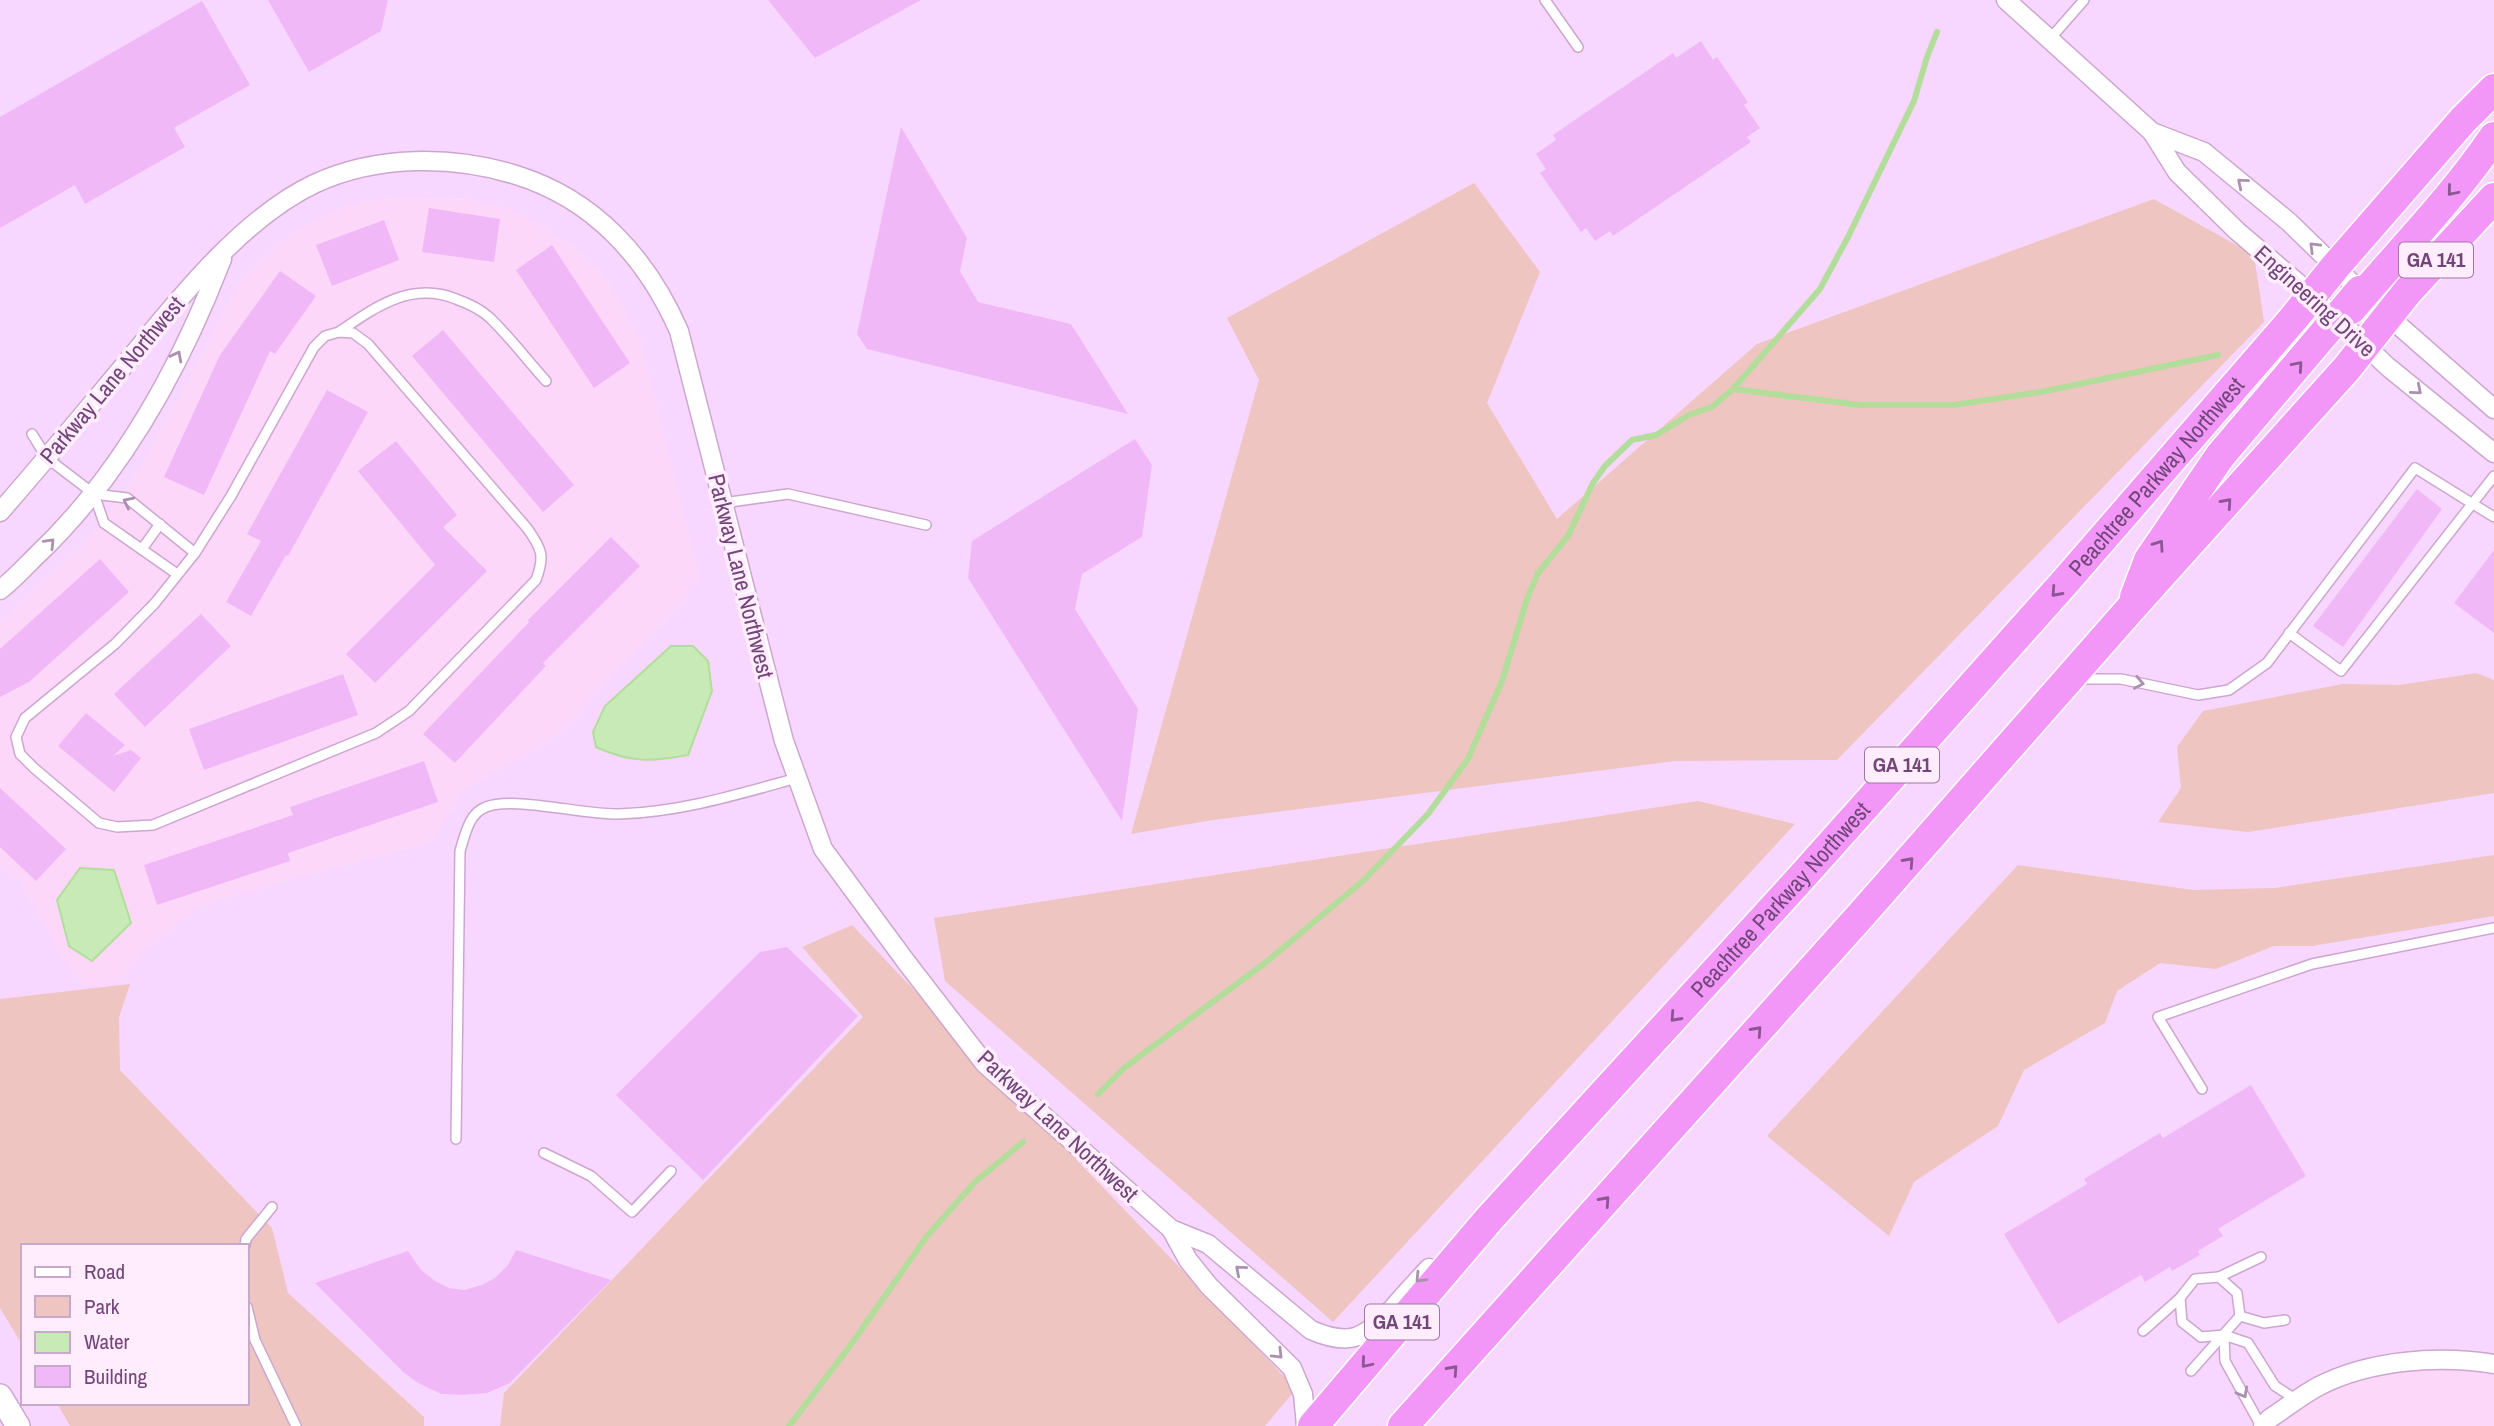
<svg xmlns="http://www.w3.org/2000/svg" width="2494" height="1426" viewBox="0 0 2494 1426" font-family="'Archivo Narrow',sans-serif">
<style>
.residential{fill:#fcd7fa}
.commercial{fill:#f7d7ff;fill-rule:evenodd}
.green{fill:#eec5c0}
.water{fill:#c8eab6;stroke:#b2dd9b;stroke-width:2}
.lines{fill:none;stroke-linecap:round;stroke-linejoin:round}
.stream{stroke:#b2dd9b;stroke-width:6}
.building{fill:#f1b8f7}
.service-casing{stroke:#cda6cf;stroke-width:12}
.minor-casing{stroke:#cda6cf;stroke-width:21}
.tertiary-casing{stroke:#cda6cf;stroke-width:26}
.trunk-casing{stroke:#fff;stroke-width:33}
.service{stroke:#fff;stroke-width:9}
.minor{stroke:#fff;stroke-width:18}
.tertiary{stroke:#fff;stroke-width:23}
.trunk{stroke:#f297f8;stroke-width:30}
.oneway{stroke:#ab90af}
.oneway2{stroke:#8c5693}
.labels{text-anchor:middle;stroke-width:7;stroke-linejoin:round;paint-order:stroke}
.shield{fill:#ffecfd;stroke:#9d78a1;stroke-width:2}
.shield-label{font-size:21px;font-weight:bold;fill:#73467a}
.street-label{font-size:23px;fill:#73467a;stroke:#ffecfd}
</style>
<rect width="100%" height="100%" fill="#fee4fb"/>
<!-- residential -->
<g class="residential">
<path d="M407,197l63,3 48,13 47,29 41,38 34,60 60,243 -13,1v11l-132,141 -93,53 -29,53 -135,35 -101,29 -53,44 -26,32 -33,4 -23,-30 -41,-75 -21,-17v-240l83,-78 56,-74 102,-191 57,-51 54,-26z"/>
<path d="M2464,1355l30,5v66h-233l55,-54z"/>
</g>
<!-- commercial -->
<path class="commercial" d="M0,0h2494v1360l-30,-5 -148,17 -55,54h-2261v-562l21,17 41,75 23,30 33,-4 26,-32 53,-44 101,-29 134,-35 30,-53 93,-53 132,-141v-12h13l-60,-243 -34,-60 -41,-38 -47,-29 -48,-13 -63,-3 -55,7 -54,26 -57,51 -102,191 -56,74 -83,78zM23,1246h224v157h-224z"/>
<!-- green -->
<g class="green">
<path d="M1474,183l66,89 -53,131 70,116 200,-175 397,-145 100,56 10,67 -427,438 -162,1 -462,59 -82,14 128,-454 -32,-62z"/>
<path d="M2476,673l18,7v113l-246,39 -90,-10 23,-34 -4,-41 26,-36 140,-27 57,1z"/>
<path d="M1698,801l97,23 -462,498 -388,-341 -11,-63z"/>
<path d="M2494,855v61l-182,30h-38l-58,23 -56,-6 -43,28 -12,32 -81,47 -26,56 -84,56 -25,54 -122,-100 251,-271 175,25 81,-2z"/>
<path d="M852,925l444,464 -31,37h-765l4,-33 359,-376 -61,-70z"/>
<path d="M130,984l-11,33 1,53 152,158 16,65 136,124v9h-354l-13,-23h190v-157h-224v100l-23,-38v-309z"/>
</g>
<!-- water -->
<g class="water">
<path d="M671,646h22l15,15 4,30 -24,64c-37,7 -57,8 -92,-8l-3,-15 12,-26z"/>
<path d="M80,868l34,2 17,53 -39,38 -23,-15 -12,-46z"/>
</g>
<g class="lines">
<!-- stream -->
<g class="stream">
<path d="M1733,389l128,16h92l88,-13 177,-37"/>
<path d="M1098,1094l26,-26 141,-105 99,-83 64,-66 40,-55 34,-78 26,-85 10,-23 30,-37 25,-53 12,-17 27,-26 24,-5 33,-20 23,-8 21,-18 87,-100 28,-52 66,-136 13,-44 10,-25"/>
<path d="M789,1426l61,-80 77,-110 48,-54 48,-40"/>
</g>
</g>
<!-- building -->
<g class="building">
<path d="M268,0h120l-7,31 -72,41z"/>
<path d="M768,0h153l-106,58z"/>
<path d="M202,1l48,84 -76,43 11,19 -100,57 -10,-19 -75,43v-111z"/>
<path d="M1701,41l12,19 4,-3 31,45 -4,3 16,23 -13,9 4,5 -138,94 -3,-5 -15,10 -9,-13 -5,4 -41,-59 6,-4 -10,-15 20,-14 -3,-5 120,-82 3,5z"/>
<path d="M901,127l66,111 -7,33 18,31 93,22 57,90 -261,-65 -10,-15z"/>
<path d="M429,208l71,11 -6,43 -72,-10z"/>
<path d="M384,220l15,40 -67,26 -16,-41z"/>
<path d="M552,245l78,118 -36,25 -78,-118z"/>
<path d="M280,271l36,25 -41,58 -5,-3 -66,144 -40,-18 56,-122z"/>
<path d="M443,330l131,155 -31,27 -131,-156z"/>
<path d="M327,390l41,22 -80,144 -2,-1 -35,61 -25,-14 35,-61 -14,-7z"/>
<path d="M1135,439l17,26 -10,72 -60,37 -7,35 63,100 -16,112 -154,-243 4,-37z"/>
<path d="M396,441l61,74 -14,12 44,44 -112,112 -29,-29 89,-89 -77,-94z"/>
<path d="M2417,489l25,20 -99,138 -30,-21z"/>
<path d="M611,537l29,29 -97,97 3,3 -91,97 -32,-29 106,-112 -1,-2z"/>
<path d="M2494,550v83l-40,-30z"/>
<path d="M100,559l29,33 -100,90 -29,15v-48z"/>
<path d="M201,614l30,32 -86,81 -31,-33z"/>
<path d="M343,674l15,41 -154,55 -15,-41z"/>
<path d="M86,713l39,32 -12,11 18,-6 10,8 -27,34 -56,-46z"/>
<path d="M424,761l14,41 -150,51 2,8 -133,44 -13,-40 149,-50 -3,-8z"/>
<path d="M0,788l66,61 -30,32 -36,-34z"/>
<path d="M787,947l71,69 -155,164 -87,-85 144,-143z"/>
<path d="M2251,1085l55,91 -88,53 5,7 -25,15 2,4 -28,16 -2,-4 -25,15 -4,-7 -83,49 -54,-90 83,-50 -3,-5 76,-46 3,5z"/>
<path d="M516,1250l95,30 -101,103 -23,10 -26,2 -20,-1 -23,-11 -15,-11 -88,-89 93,-32 13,19 14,11 14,7 15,2 18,-5 13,-7 13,-13z"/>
</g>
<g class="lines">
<!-- service casing -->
<g class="service-casing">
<g id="service">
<path d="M1545,0l33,47"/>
<path d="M2049,40l35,-40"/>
<path d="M339,332l14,1 15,11 159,184c15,21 18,28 9,52l-127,131 -33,22 -223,92 -36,2 -18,-4 -65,-55 -14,-14 -4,-17 9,-19 90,-74 40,-41 40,-50 36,-57 83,-149 11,-11z"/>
<path d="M339,332c36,-25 72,-51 117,-33 11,4 24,10 33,18 20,19 38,43 57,64"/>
<path d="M32,434l15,24 47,36 33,4 68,55"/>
<path d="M94,494l10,29 73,51"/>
<path d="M723,503l65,-9 138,31"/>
<path d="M142,549l18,-25"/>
<path d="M2289,633l52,38 153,-195"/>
<path d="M2079,679h42l77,16 31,-5 38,-27 148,-195 79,49"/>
<path d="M2202,1089l-44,-72 154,-53 182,-36"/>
<path d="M456,1139l4,-288c5,-16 9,-38 26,-44 30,-11 97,8 133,7 62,-2 120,-20 178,-36"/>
<path d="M544,1153l47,23 41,36 39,-41"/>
<path d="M245,1246l1,-7 26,-32"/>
<path d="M2219,1277l42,-20"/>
<path d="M247,1307l8,33 41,86"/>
<path d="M2240,1316l24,7 21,-3"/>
<path d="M2143,1331l37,-33"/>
<path d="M2224,1335l1,26 36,65"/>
<path d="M2191,1371l49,-55 -3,-23 -18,-16 -24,2 -15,19 2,24 19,15 23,-2 24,8 27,43 22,14"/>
</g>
</g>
<!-- minor casing -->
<g class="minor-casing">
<g id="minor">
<path d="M2006,0l146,132 25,40 60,59 75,64 76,72 106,86"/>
<path d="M2152,132l52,20 85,70 74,72 131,115"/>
<path d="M0,512c43,-49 85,-100 127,-150 50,-61 114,-143 187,-178 62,-29 138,-29 202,-9 78,24 131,83 163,156l105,410 39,108 84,114 78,101 186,165 37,15 103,86c39,17 54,8 81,-21 12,-14 24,-27 37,-41"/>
<path d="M0,590c13,-10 24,-22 35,-33 86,-81 145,-189 187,-298"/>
<path d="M1171,1229l17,31 21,26 83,82 11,26 3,32"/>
<path d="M2263,1426l6,-7c17,-11 33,-24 50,-33 51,-26 119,-31 175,-22"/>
</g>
</g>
<!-- tertiary casing -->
<g class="tertiary-casing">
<path id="tertiary" d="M0,1396l18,30"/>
</g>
<!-- trunk casing -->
<g class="trunk-casing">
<g id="trunk">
<path d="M2351,309c48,-57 101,-110 143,-172"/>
<path d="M2135,597l14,-37 71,-104 140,-165"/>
<path id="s1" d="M1313,1426l177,-208 310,-339 264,-296 229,-264 42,-52 128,-147 31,-31"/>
<path d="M1403,1426l459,-512 270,-307 215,-239 61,-77 86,-93"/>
</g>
</g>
<!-- service -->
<use href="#service" class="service"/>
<!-- minor -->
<use href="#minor" class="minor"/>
<!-- tertiary -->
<use href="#tertiary" class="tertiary"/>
<!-- trunk -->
<use href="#trunk" class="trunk"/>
</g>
<!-- one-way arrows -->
<defs><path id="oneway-chevron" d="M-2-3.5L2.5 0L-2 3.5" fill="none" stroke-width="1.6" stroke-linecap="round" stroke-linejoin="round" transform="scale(1.75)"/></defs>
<g class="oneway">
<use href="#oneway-chevron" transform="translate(2242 183) rotate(-140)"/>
<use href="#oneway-chevron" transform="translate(2314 247) rotate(-135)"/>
<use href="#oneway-chevron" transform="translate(177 356) rotate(-62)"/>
<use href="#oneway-chevron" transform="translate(2417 390) rotate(40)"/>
<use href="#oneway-chevron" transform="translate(128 502) rotate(-154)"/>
<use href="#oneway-chevron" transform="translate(50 543) rotate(-46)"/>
<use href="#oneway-chevron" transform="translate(2139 683) rotate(11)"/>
<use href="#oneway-chevron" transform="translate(1240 1270) rotate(-139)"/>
<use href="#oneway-chevron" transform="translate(1420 1278) rotate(133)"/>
<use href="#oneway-chevron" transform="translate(1278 1354) rotate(45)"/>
<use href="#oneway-chevron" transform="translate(2243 1393) rotate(61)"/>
</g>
<g class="oneway2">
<use href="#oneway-chevron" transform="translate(2452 191) rotate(130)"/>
<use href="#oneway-chevron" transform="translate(2298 366) rotate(-49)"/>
<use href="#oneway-chevron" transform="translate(2227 503) rotate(-48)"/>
<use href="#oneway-chevron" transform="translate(2159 545) rotate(-55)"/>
<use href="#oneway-chevron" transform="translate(2056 592) rotate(132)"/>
<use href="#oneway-chevron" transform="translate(1909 862) rotate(-48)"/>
<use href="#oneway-chevron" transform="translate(1675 1017) rotate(132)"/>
<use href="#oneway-chevron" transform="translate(1757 1031) rotate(-48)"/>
<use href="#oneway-chevron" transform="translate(1605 1201) rotate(-48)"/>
<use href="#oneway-chevron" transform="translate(1366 1363) rotate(130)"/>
<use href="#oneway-chevron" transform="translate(1453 1370) rotate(-48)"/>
</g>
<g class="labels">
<!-- shield labels -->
<g class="shield">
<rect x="2399" y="242.5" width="74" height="35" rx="5"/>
<rect x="1865" y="747.5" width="74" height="35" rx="5"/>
<rect x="1365" y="1304.5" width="74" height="35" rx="5"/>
</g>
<g class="shield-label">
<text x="2436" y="267">GA 141</text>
<text x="1902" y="772">GA 141</text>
<text x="1402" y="1329">GA 141</text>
</g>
<!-- street labels -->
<g class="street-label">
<text transform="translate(2315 301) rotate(42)" y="8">Engineering Drive</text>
<text transform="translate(112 380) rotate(-50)" y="8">Parkway Lane Northwest</text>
<text dy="8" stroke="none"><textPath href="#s1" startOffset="1270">Peachtree Parkway Northwest</textPath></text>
<text transform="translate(741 576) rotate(76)" y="8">Parkway Lane Northwest</text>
<text dy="8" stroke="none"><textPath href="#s1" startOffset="704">Peachtree Parkway Northwest</textPath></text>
<text transform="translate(1058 1126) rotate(43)" y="8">Parkway Lane Northwest</text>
</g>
</g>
<!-- legend -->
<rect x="21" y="1244" width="228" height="161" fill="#ffecfd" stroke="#c7aac9" stroke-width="2"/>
<rect x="35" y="1267" width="35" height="10" fill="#ffffff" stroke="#c7aac9" stroke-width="2"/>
<text x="84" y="1279" font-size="21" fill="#73467a">Road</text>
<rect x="35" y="1296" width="35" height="21" fill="#eec5c0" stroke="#c7aac9" stroke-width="2"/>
<text x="84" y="1314" font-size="21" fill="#73467a">Park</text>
<rect x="35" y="1332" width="35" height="21" fill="#c8eab6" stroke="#c7aac9" stroke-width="2"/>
<text x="84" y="1349" font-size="21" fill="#73467a">Water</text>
<rect x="35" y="1366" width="35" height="21" fill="#f1b8f7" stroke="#c7aac9" stroke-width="2"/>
<text x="84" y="1384" font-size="21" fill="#73467a">Building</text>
</svg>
